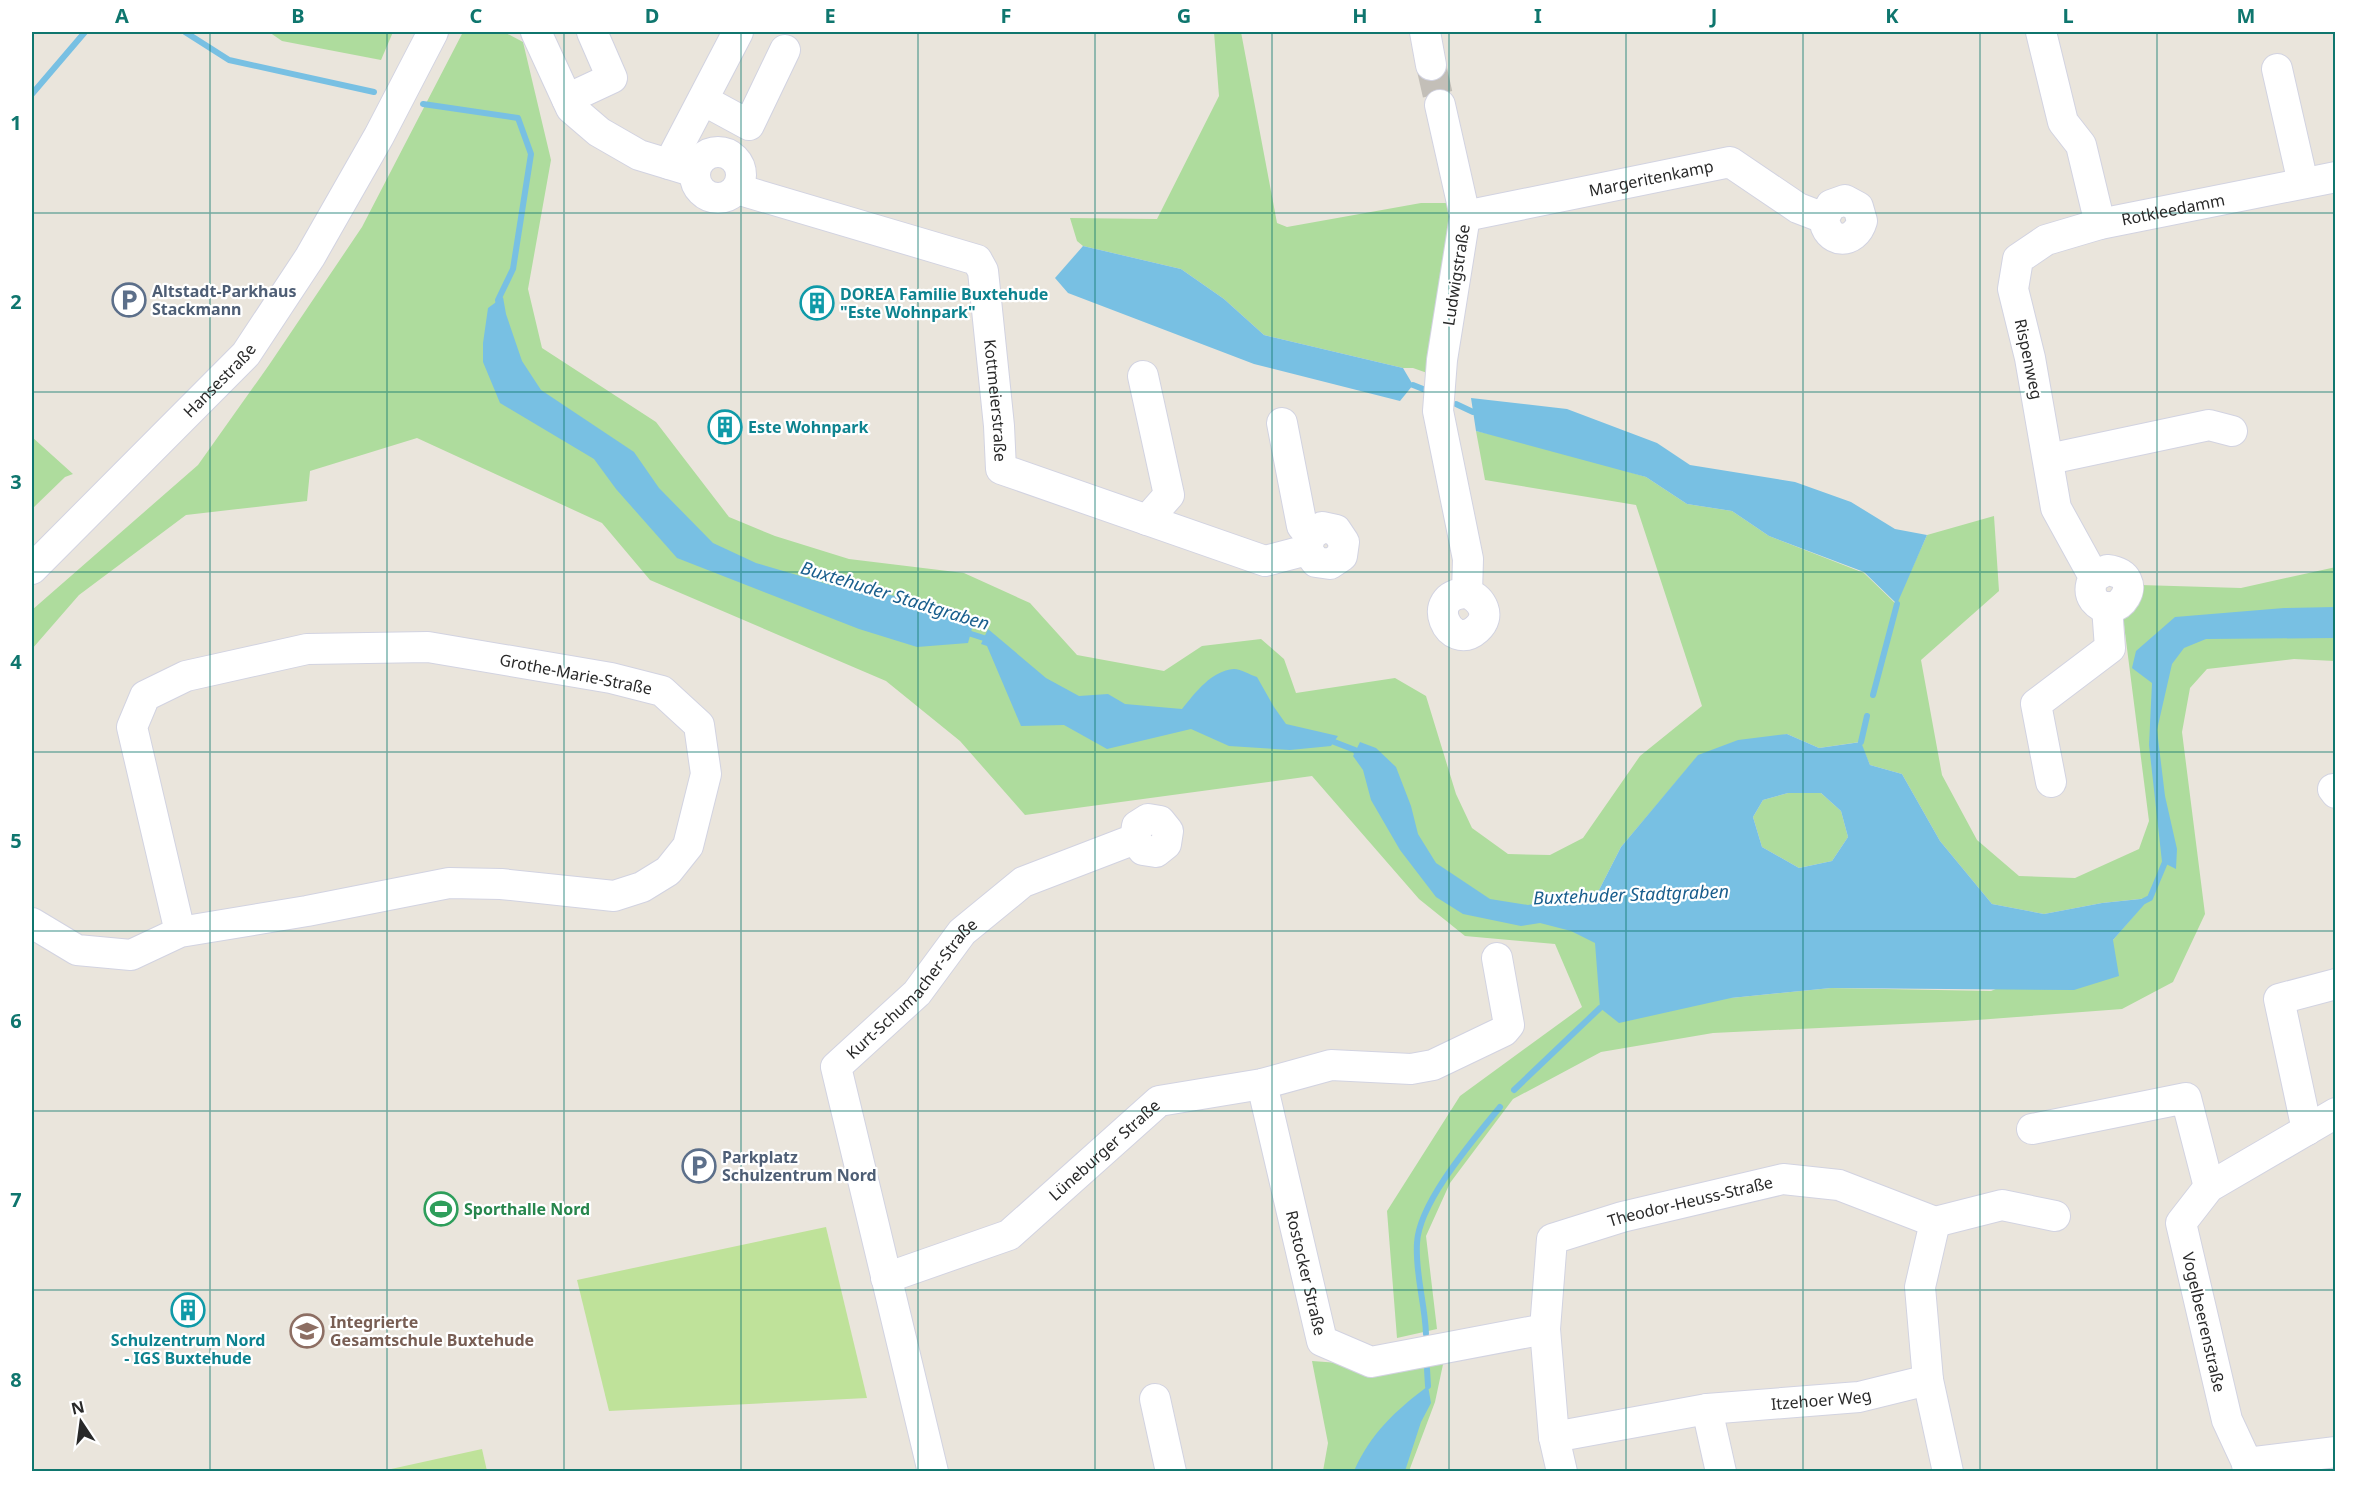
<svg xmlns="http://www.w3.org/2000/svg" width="2367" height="1503" viewBox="0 0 2367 1503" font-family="'Noto Sans',sans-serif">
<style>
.green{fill:#aedc9d;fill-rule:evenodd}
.pitch{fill:#bfe29a}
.water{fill:#78c0e3;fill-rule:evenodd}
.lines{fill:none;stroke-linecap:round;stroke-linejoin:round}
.stream{stroke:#78c0e3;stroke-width:6}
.minor-tunnel{stroke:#c3bfb8;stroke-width:30;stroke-dasharray:30 15;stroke-linecap:butt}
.minor-casing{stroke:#d2d3e1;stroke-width:32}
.minor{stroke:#fff;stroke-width:30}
.grid{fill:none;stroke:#0f766e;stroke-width:1.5;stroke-opacity:0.55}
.labels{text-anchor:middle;stroke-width:4.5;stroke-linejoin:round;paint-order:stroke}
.street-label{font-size:16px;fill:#292929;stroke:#fff}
.service-label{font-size:16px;font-weight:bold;fill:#4e5e75;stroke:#fff;text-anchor:start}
.culture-label{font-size:16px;font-weight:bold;fill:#0d838f;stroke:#fff;text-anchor:start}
.leisure-label{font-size:16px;font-weight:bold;fill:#27864d;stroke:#fff;text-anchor:start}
.education-label{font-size:16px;font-weight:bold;fill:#785e54;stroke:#fff;text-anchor:start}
.water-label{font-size:18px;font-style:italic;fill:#195e8d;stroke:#fff}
.neatline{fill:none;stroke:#0f766e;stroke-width:2}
.grid-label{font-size:20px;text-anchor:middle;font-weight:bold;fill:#0f766e}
</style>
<rect width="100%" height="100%" fill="#eae5dc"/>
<!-- green -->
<g class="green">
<path d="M269,32h124l-12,28 -99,-19z"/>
<path d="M463,32h41l19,10 28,118 -23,129 14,59 114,74 73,95 46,19 74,23 115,14 66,30 47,52 87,16 38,-25 59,-7 23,20 12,34 99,-15 31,18 30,98 16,34 36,26 42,1 33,-17 57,-82 62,-50 -66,-201 -151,-25 -9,-49 75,17 95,29 41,27 45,7 37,25 95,37 32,31 31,-69 67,-19 5,75 -78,69 21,115 35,65 42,36 56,2 64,-29 10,-28 -26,-204 17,-32 101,3 95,-21 -1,94 -41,-2 -87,10 -17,19 -8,44 23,182 -32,68 -51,27 -158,12 -251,12 -112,19 -88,47 -63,84 -24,53 11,93 -40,9 -10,-127 73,-115 122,-89 -27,-63 -90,-8 -46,-37 -107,-123 -287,39 -65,-74 -74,-60 -236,-101 -48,-57 -185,-85 -107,33 -3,30 -121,14 -107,80 -47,54v-39l166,-145 71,-100 93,-138zM1787,734l32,14 41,-6 10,23 32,9 38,67 52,63 52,10 58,-11 47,-5 -36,42 -122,51 -160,-3 -100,10 -133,-106 23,-45 77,-91z"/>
<path d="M1214,32h27l36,191 10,4 134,-24h28l8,28 -24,144 -20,-7h-10l-139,-33 -40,-36 -43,-30 -98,-23 -6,-5 -7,-23 87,1 62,-123z"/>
<path d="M32,437l41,37 -8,3 -33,32z"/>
<path d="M1788,793h33l20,18 7,26 -16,24 -33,7 -37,-21 -9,-30 10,-17z"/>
<path d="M1445,1355l-10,47 -26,69h-86l5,-28 -16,-82 27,2z"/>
</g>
<!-- pitch -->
<g class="pitch">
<path d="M826,1227l41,171 -258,13 -32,-131z"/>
<path d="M482,1449l5,22h-105z"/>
</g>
<!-- water -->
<g class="water">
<path d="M1083,246l98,23 43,30 40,36 139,33 10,17 -13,16 -146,-37 -186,-71 -13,-15z"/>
<path d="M503,297l3,17 16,47 19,29 93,62 25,36 54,55 43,20 75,22 45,7 79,17 18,16 -5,18 -51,4 -58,-18 -182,-71 -61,-69 -22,-30 -94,-56 -17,-41v-19l5,-35z"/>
<path d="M1471,398l96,11 90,34 33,22 105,17 56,20 44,27 32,6 -30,69 -33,-32 -95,-36 -37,-25 -45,-7 -41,-27 -170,-46z"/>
<path d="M2335,607v31l-129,1 -22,9 -12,16 -15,66 8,66 12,53 -1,20 -14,-7 -13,-117 3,-62 -20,-15 4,-17 39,-34 109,-9z"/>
<path d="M988,629l58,49 33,18 29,-2 17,10 57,5c14,-17 29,-38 52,-40 7,0 16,6 23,8l17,30 12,17 52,12 -7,10 -41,4 -61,-4 -38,-17 -84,20 -43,-24 -43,1 -34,-80 -6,-2z"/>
<path d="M1787,734l32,14 42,-6 9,23 32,9 38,67 52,63 52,10 58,-11 48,-5 -37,42 6,36 -45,14 -243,-2 -100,10 -112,25 -19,-15 -5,-65 -24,-12 -31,-8 -19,3 -58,-12 -27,-17 -36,-47 -29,-50 -8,-30 -10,-14 7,-14 16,6 20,19 15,39 7,28 18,29 54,36 38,6 70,-13 23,-45 77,-92 40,-15zM1788,793h33l20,18 7,26 -16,24 -33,7 -37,-21 -9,-30 10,-17z"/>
<path d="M1428,1386l3,17 -10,19 -16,49h-51c17,-38 41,-60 74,-85z"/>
</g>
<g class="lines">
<!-- stream -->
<g class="stream">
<path d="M185,32l44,28 145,32"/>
<path d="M32,94l53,-62"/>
<path d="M423,104l95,14 13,36 -18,115 -15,31 1,6"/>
<path d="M1413,385l10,4"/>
<path d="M1456,404l17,8"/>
<path d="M965,632l25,8"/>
<path d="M1873,695l24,-91"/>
<path d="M1329,740l26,10 4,6"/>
<path d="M1861,742l6,-26"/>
<path d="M2144,901l6,-3 18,-43"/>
<path d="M1514,1090l86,-82"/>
<path d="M1426,1334c-1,-31 -11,-60 -9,-91 2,-41 57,-104 83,-136"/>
<path d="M1427,1369l1,17"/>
</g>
<!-- minor-tunnel -->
<path class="minor-tunnel" d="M1431,65l9,40"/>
<!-- minor casing -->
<g class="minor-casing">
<g id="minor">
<path d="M536,32l35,76 28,24 40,23 56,17"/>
<path d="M1425,32l6,33"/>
<path d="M2041,32l22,90 18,23 19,79"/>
<path d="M2277,69l26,114"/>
<path d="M567,99l45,-21 -20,-46"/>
<path d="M703,100l46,25 36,-75"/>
<path d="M1440,105l25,111 -23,144 -4,51 30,148 -1,34c-45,1 -18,61 10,36 15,-13 5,-30 -10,-36"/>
<circle cx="718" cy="175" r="23"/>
<path d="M669,164l69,-132"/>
<path id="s1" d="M737,189l240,71 6,11 16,155 2,43 264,92 42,-11 9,12 14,2 12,-8 2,-14 -8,-12 -14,-3 -12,9 -3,14"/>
<path id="s2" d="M1465,216l265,-54 68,46 26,10c2,26 31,28 38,3l-4,-14 -13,-7 -14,5 -7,13"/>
<path d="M1143,376l26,119 -22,25"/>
<path d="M1282,423l20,103 8,10"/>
<path d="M2049,459l160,-34 23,6"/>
<path id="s3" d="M32,569l214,-215 64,-97 69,-121 54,-104"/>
<path id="s4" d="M2094,577l13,-7c44,5 9,57 -13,30 -5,-7 -4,-15 0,-23l-38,-69 -26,-150 -17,-69 5,-30 28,-19 54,-16 236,-47"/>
<path d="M2051,782l-15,-78 74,-56 -3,-41"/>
<path d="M2333,789l3,4"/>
<path d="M32,923l45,27 54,5 49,-23 127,-21 142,-28 52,1 113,12 28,-9 26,-16 20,-25 18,-72 -7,-49 -37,-34 -51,-13 -183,-31 -121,2 -121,27 -41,20 -13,31 48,205"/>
<path id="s5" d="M1262,1084l60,257 49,21 174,-33"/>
<path d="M2032,1129l154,-31 23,89"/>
<path d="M2307,1130l-28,-131 57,-15"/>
<path id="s6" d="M886,1278l123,-43 150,-134 103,-17 69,-19 80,4 22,-4 71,-34 5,-6 -12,-67"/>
<path d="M1928,1380l20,92"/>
<path d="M1155,1399l16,73"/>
<path d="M1707,1409l14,63"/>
<path id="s7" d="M1554,1437l153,-28 152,-12 69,-17 -8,-93 15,-65"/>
<path d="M2247,1463l-20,-43 -46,-197 28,-36 127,-74"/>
<path id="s8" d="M933,1472l-97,-405 81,-74 45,-61 61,-50 112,-43 8,11 13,2 10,-8 2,-13 -8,-10 -12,-2 -11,7 -2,13"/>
<path id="s9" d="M1562,1472l-8,-35 -9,-108 7,-90 70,-22 161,-38 56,6 96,37 67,-17 53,11"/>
<path d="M2248,1472l-1,-9 89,-11"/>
</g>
</g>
<!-- minor -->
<use href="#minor" class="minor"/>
</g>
<!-- grid -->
<path class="grid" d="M210,32v1440M387,32v1440M564,32v1440M741,32v1440M918,32v1440M1095,32v1440M1272,32v1440M1449,32v1440M1626,32v1440M1803,32v1440M1980,32v1440M2157,32v1440M32,213h2304M32,392h2304M32,572h2304M32,752h2304M32,931h2304M32,1111h2304M32,1290h2304"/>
<!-- icons -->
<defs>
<g id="parking-ring" transform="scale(1.725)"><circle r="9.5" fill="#fff" stroke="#5c6f8a" stroke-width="1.5"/><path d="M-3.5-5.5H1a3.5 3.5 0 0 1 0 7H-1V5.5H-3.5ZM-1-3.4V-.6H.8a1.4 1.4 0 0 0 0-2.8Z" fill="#5c6f8a"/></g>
<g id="building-ring" transform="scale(1.725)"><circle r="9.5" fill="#fff" stroke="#0f9aa8" stroke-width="1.5"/><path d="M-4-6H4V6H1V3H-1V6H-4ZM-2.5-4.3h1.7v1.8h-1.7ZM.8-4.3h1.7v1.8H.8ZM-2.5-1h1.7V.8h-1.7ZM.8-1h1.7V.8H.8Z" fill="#0f9aa8"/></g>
<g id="stadium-ring" transform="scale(1.725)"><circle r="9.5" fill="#fff" stroke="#2e9e5b" stroke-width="1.5"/><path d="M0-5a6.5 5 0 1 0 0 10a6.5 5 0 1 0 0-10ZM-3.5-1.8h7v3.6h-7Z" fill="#2e9e5b"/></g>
<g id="school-ring" transform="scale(1.725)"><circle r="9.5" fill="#fff" stroke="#8d6e63" stroke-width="1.5"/><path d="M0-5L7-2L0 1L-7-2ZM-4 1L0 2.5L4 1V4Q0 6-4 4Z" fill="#8d6e63"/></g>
</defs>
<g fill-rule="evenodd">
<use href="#parking-ring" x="129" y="300"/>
<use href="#building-ring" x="817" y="303"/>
<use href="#building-ring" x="725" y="427"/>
<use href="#parking-ring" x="699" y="1166"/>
<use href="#stadium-ring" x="441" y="1209"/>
<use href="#building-ring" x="188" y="1310"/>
<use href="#school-ring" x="307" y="1331"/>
</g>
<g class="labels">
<!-- street labels -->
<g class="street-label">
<text dy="6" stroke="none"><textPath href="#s2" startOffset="190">Margeritenkamp</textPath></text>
<text dy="6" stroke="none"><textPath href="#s4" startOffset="614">Rotkleedamm</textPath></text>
<text transform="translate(1456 275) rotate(-81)" y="6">Ludwigstraße</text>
<text transform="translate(2029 359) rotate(78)" y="6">Rispenweg</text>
<text dy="6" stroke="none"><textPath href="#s3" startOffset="266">Hansestraße</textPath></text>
<text dy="6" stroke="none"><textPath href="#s1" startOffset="393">Kottmeierstraße</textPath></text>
<text transform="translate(576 674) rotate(11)" y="6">Grothe-Marie-Straße</text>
<text dy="6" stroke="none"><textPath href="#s8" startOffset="526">Kurt-Schumacher-Straße</textPath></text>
<text dy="6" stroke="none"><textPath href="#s6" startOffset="258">Lüneburger Straße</textPath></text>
<text dy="6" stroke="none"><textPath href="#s9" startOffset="378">Theodor-Heuss-Straße</textPath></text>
<text dy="6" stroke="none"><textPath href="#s5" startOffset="194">Rostocker Straße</textPath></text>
<text transform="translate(2204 1322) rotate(77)" y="6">Vogelbeerenstraße</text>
<text dy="6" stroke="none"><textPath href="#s7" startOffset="270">Itzehoer Weg</textPath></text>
</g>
<!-- service labels -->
<g class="service-label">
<text x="152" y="297">Altstadt-Parkhaus<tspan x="152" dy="18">Stackmann</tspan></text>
<text x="722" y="1163">Parkplatz<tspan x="722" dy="18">Schulzentrum Nord</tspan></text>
</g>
<!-- culture labels -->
<g class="culture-label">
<text x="840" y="300">DOREA Familie Buxtehude<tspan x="840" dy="18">"Este Wohnpark"</tspan></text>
<text x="748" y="433">Este Wohnpark</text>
<text x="188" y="1346" text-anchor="middle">Schulzentrum Nord<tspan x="188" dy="18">- IGS Buxtehude</tspan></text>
</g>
<!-- leisure labels -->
<g class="leisure-label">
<text x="464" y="1215">Sporthalle Nord</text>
</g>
<!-- education labels -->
<g class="education-label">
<text x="330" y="1328">Integrierte<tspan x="330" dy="18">Gesamtschule Buxtehude</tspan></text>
</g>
<!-- water labels -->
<g class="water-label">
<text transform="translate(895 596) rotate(17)" y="6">Buxtehuder Stadtgraben</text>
<text transform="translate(1631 895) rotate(-2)" y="6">Buxtehuder Stadtgraben</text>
</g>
</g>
<!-- border -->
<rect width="2367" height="1503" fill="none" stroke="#ffffff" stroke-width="66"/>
<!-- north arrow -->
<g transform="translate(81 1422) rotate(347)" stroke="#ffffff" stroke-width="4.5" paint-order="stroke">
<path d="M0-4.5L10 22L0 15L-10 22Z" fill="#292929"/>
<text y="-9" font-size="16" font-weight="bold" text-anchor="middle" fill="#292929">N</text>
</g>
<rect x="33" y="33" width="2301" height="1437" class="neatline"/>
<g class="grid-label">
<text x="122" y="23">A</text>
<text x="298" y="23">B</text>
<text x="476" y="23">C</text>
<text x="652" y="23">D</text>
<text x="830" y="23">E</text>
<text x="1006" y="23">F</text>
<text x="1184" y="23">G</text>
<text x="1360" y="23">H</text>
<text x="1538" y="23">I</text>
<text x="1714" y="23">J</text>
<text x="1892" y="23">K</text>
<text x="2068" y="23">L</text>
<text x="2246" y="23">M</text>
<text x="16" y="130">1</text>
<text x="16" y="309">2</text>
<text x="16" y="489">3</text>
<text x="16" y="669">4</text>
<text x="16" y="848">5</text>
<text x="16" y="1028">6</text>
<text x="16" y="1207">7</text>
<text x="16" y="1387">8</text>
</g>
</svg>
